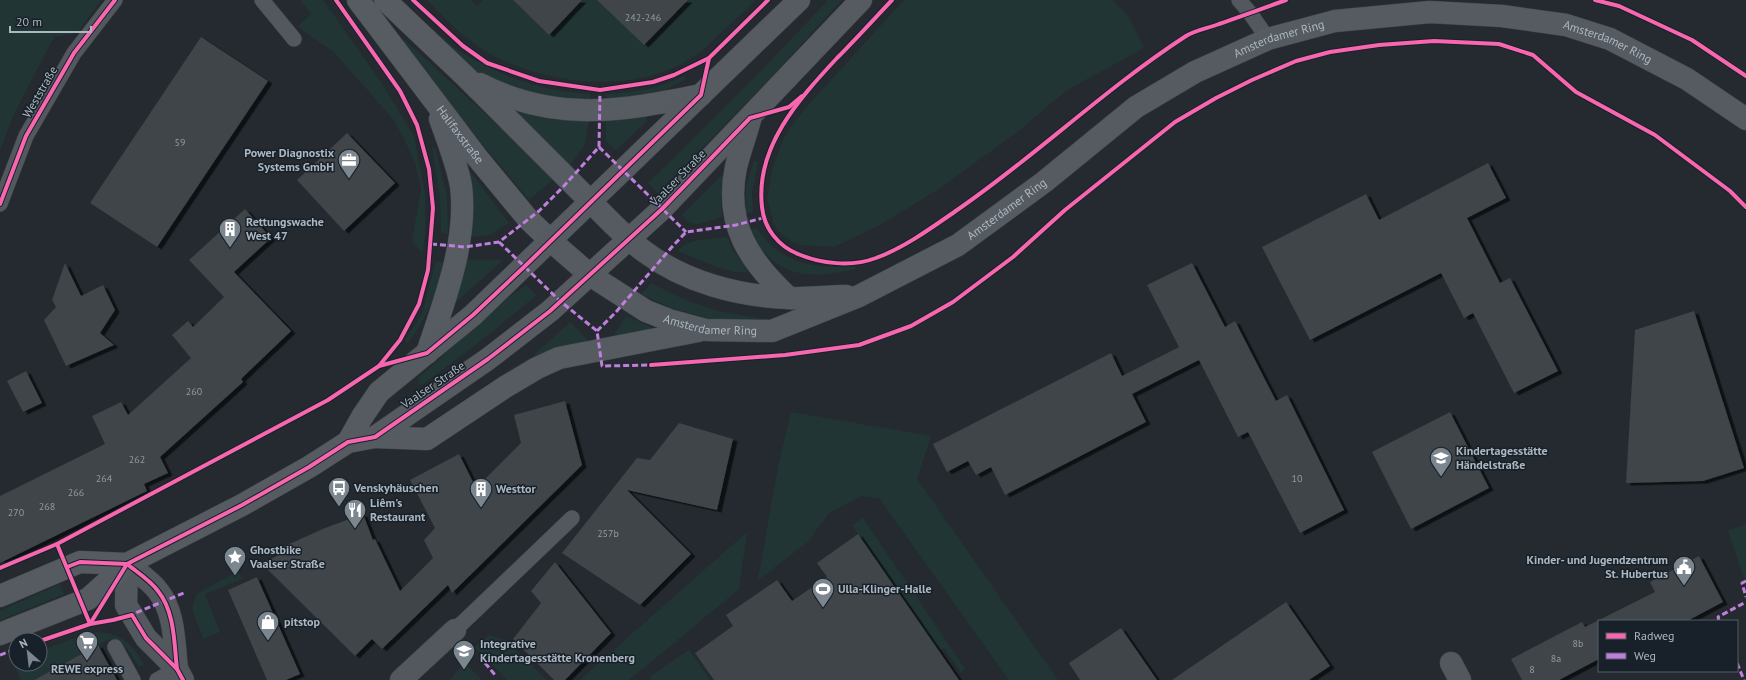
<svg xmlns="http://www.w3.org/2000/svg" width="1746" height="680" viewBox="0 0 1746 680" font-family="'PT Sans',sans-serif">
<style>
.green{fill:#223535}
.building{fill:#3f4449;filter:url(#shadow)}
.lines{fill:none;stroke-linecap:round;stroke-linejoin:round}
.service-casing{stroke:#404448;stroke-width:16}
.minor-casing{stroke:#404448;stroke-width:23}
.secondary-casing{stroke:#404448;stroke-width:23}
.primary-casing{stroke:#41474c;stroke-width:23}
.service{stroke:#53585e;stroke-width:15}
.minor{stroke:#53585e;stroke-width:22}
.secondary{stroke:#575c63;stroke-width:22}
.primary{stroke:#555b60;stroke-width:22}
.quiet{stroke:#c07fdc;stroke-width:3;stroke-dasharray:6 3;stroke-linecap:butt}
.cycleway-casing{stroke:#182129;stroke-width:6}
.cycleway{stroke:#f766af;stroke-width:4}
.labels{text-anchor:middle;stroke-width:3;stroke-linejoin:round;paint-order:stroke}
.number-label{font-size:10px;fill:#919aa4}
.street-label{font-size:12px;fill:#acb7c2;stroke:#182129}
.poi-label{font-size:12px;font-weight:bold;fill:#acb7c2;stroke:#182129;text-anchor:start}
</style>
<defs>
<filter id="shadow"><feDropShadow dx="4.5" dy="2.5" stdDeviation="0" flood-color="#0009"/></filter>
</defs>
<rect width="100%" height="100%" fill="#242a2f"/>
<!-- green -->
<g class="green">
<path d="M0,0h101l-24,33 -23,4 -40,77 -14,36z"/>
<path d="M300,0h23l58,82 33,54 11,57v43l-3,17 -10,-12 9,-52 -6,-27 -13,-27 -9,-16 -59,-67 -29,-20 -7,-6 13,-12z"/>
<path d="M427,0h45l5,6 6,-6h30l36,35 33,-35h15l47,45 44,-45h68c-13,12 -26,25 -40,37 -6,6 -13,13 -20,18 -57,40 -143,31 -202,1 -27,-14 -47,-35 -67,-56z"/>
<path d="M828,0h14l-77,84 -107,109 -10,-10 108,-107z"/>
<path d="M904,0h208l15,14 17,34 -77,42 -46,39 -79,58 -62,38 -46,22 -34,-2 -8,-3 -13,-10 -5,-7 -7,-27 5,-28 11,-30 8,-14 21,-25z"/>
<path d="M427,25c11,7 20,17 31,25 40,26 85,42 132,44v9l-44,-5 -58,-20 -13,-7z"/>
<path d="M405,40l1,1 149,137 -26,22 -129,-155 1,-4z"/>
<path d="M684,76l2,3 -22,12 -58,12v-9c28,-2 54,-5 78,-18z"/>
<path d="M515,109l39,9 35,3 -4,23 -15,22 -57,-56z"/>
<path d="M646,117l1,4 -31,29 -10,-9v-20z"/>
<path d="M435,147l12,49 1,38 -7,-1 -1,-36 -8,-49z"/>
<path d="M754,161l4,1 -6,30 1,20 -8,2 1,-28z"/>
<path d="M469,170l40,53 -19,12 -25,3z"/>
<path d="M723,174l1,1 -3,22 1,20 -23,7 -9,-1 -8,-8z"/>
<path d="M757,228c22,35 58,42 98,38l1,3c-51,11 -79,9 -107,-38z"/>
<path d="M727,237l7,15 13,17v3c-13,4 -56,-15 -69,-21 9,-13 34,-12 49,-14z"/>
<path d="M463,260h40l-49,44z"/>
<path d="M436,261l7,1c-6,31 -16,56 -35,81l-3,-3 17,-26z"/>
<path d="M651,283l32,16 34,12 53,9 -59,-1 -40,-11 -30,-14z"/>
<path d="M526,285l10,10c-36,32 -74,61 -114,90l-3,-1 -1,-6 91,-81z"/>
<path d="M626,316l27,12 1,2 -39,7v-4z"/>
<path d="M570,322l19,19 -54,16 -1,-2z"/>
<path d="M791,412l140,24 -14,43 141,201h-49l-130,-182 -18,-2 -33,18 -20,28 -50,38 20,-113z"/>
<path d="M863,518l102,151 -4,3 -17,-24 -5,2 -6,-8 -81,-117z"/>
<path d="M1746,524v60l-18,-53z"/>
<path d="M747,532l-8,57 -110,91h-49z"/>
<path d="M238,571l4,8 -37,15 15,38 -17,7 -11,-31 5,-14z"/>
<path d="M60,584l4,10 -64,26v-9z"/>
<path d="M91,632c28,0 40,9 53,33l-5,2c-8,-14 -14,-24 -30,-28l-76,41h-12l-9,-19 4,-2v5h24v-13z"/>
<path d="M489,635l17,5 40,40h-39l-32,-33z"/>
<path d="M689,650l21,30h-60l2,-5z"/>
<path d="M464,662l18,18h-32z"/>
</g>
<!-- building -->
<g class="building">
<path d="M513,0h69l-33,35z"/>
<path d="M597,0h91l-44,45z"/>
<path d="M201,37l67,44 -111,166 -67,-44z"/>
<path d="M347,133l48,50 -51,48 -47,-51z"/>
<path d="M1488,163l18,35 -39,20 33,65 10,-5 48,93 -44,22 -41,-80 -9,5 -23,-45 -131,67 -48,-93 104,-53 13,26z"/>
<path d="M245,209l26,29 -37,34 57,59 -50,48 2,3 -83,75 8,16 -24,11 3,7 -147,72v-67l105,-52 -13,-28 29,-14 7,13 63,-57 -19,-23 16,-14 5,6 31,-30 -35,-37z"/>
<path d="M65,263l16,33 22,-11 12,25 -15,23 14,12 -48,21 -22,-46 12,-13 -4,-7z"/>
<path d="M1192,263l33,64 10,-6 41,80 11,-6 57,115 -44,23 -52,-101 -10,5 -39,-77 -67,34 14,28 -141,73 -14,-28 -15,8 -8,-14 -21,11 -14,-28 178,-91 11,23 57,-29 -32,-62z"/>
<path d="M1694,311l50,157 -41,13 -77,2 9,-153z"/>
<path d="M26,371l16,32 -19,9 -16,-31z"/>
<path d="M565,401l17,64 -130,128 -4,-8 -66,64 -10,-10 -17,17 -94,-93 16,-7 -3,-5 51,-23 38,-14 10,26 2,-1 25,52 33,-33 -9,-18 11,-12 -25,-48 49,-26 17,34 45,-45 -7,-28z"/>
<path d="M1450,412l39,76 -78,41 -39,-77z"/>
<path d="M679,423l54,16 -16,71 -90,-20 64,64 -51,51 -78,-52 75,-95 13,2z"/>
<path d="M858,534l101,146h-245l-19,-27 38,-27 -7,-11 51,-35 15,21 35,-24 -10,-14z"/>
<path d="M1699,556l24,46 -36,19h-88v38l-40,21h-37l-11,-21 71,-37 3,5 70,-35 -5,-10z"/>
<path d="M555,562l56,71 -46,47h-11l-41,-41 28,-36 -10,-12z"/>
<path d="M257,577l43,97 -14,6h-19l-39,-90z"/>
<path d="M1286,602l44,64 -21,14h-137z"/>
<path d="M1121,628l36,52h-77l-11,-17z"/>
<path d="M98,645l19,35h-83z"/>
</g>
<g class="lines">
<!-- service casing -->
<g class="service-casing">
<g id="service">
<path d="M262,0l32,39"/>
<path d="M1239,0l11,13 18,26"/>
<path d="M0,204l26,-68 48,-83 41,-53"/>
<path d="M455,630l117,-112"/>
<path d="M115,647l18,33"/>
<path d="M157,680l20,-11"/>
</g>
</g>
<!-- minor casing -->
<g class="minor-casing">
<g id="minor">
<path d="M127,564l-1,41 20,33 31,31 6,11"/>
<path d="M127,564c10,8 24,17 31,27 17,21 16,52 19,78"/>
<path d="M1451,663l9,17"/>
<path d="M401,680l54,-50"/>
</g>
</g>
<!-- secondary casing -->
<g class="secondary-casing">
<g id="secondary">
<path id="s1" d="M358,0l118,156 52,63 23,22"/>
<path d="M385,0l80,76 126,126"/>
<path d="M480,84c75,39 142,27 221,11"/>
<path d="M427,353c17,-51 41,-112 34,-167 -4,-22 -13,-45 -21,-67"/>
</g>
</g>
<!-- primary casing -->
<g class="primary-casing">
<g id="primary">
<path d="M750,120c-4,15 -10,31 -14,47 -12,57 13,94 53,131"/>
<path d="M591,202c17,17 34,36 54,50 40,30 93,44 143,46 19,1 39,-2 58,-2"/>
<path id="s2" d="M551,241l39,34 56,36 23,9 37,10 66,1 87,-35 99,-51 86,-63 92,-75 59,-35 73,-33 67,-18 95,-9 72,4 64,9 44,14 77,40 59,40"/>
<path d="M375,437l52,2 78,-52 32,-19 22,-10 139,-27"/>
<path d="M348,442l14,-25 17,-25 94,-77 326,-315"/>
<path d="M0,596l80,-34 47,2"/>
<path d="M0,634l88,-35 39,-35 115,-59 67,-38 39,-25 27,-5 113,-78 62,-48 112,-102 199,-209"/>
</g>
</g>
<!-- service -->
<use href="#service" class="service"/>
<!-- minor -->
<use href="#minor" class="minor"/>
<!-- secondary -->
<use href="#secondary" class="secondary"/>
<!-- primary -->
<use href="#primary" class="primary"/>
<!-- quiet -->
<g class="quiet">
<path d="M599,147l87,85"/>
<path d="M499,242l61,59 37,30 5,35 49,-1"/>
<path d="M431,244l34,3 34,-5 40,-31 24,-24 36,-40 1,-57"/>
<path d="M597,331l19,-19 55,-64 15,-16 50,-7 27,-7"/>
<path d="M1746,581l-4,2 4,14"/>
<path d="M128,616l56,-23"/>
<path d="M1719,621l-1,-4 28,-15"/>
<path d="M0,655l16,-6"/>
<path d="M485,663l11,13"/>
<path d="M1737,663l7,17"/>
</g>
<!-- cycleway casing -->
<g class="cycleway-casing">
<g id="cycleway">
<path d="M413,0l50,46 24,17 52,18 61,9 53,-8 21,-7 35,-17 59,-58"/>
<path d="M892,0c-18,19 -36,39 -55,58 -38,41 -82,89 -75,149 2,21 16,39 36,47 23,10 54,13 78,4 30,-11 58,-32 84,-50 78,-54 146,-120 226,-172 10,-6 23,-8 33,-12 23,-8 45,-16 67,-24"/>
<path d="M1595,0l24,6 73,34 54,36"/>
<path d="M0,204l26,-68 48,-83 41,-53"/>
<path d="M651,365l134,-10 74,-10 52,-19 42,-24 60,-45 52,-47 110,-88 41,-24 36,-18 44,-19 34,-9 49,-7 55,-4 65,3 34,11 43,37 79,43 75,56 16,16"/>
<path d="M379,366l48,-13 46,-38 51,-48 177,-172 8,-37"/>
<path d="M57,544l33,80"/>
<path d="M127,564c10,8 24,17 31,27 17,21 16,52 19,78"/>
<path d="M67,567l13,-5 47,2 115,-59 67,-38 39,-25 27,-5 113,-78 62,-48 112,-102 88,-91 39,-11 13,-11"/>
<path d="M0,568l57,-24 271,-144 51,-34 21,-26 19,-36 9,-34 5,-62 -4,-39 -12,-44 -17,-34 -64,-91"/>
<path d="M90,624l37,-60"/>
<path d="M40,641l50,-17 23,-4 19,-5 14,23 31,31 6,11"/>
</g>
</g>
<!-- cycleway -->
<use href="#cycleway" class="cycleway"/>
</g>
<!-- icons -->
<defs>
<g id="office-pin" transform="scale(1.15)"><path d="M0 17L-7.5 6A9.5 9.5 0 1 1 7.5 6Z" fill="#7c868f" stroke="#182129"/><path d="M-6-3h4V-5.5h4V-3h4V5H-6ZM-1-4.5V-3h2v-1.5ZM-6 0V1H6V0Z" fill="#fff"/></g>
<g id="building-pin" transform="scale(1.15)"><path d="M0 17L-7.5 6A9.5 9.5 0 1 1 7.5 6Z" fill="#7c868f" stroke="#182129"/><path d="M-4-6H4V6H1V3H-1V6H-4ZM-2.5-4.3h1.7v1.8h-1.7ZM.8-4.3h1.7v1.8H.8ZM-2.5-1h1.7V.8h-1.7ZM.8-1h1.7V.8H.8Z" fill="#fff"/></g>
<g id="school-pin" transform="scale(1.15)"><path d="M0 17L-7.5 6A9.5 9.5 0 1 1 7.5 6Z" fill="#7c868f" stroke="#182129"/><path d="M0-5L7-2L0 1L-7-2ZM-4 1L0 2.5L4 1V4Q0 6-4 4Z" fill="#fff"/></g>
<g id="bus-pin" transform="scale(1.15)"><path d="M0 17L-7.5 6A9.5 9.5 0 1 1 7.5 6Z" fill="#7c868f" stroke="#182129"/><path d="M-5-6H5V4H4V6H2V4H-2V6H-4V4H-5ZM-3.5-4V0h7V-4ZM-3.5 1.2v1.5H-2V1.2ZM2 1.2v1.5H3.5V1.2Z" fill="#fff"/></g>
<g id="restaurant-pin" transform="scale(1.15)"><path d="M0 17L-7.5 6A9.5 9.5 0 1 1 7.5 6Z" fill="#7c868f" stroke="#182129"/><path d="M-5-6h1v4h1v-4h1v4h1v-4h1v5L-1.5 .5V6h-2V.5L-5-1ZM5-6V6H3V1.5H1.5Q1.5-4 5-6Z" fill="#fff"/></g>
<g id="sight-pin" transform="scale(1.15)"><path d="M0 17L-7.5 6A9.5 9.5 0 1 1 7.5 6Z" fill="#7c868f" stroke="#182129"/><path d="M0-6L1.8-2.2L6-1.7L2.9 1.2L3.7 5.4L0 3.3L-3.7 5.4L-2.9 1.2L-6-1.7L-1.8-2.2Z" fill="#fff"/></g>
<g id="civic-pin" transform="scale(1.15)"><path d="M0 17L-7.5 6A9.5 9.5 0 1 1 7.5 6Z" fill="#7c868f" stroke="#182129"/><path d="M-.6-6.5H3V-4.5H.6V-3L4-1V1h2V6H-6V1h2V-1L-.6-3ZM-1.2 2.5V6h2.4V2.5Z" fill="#fff"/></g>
<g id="stadium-pin" transform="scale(1.15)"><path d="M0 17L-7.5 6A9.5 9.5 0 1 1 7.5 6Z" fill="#7c868f" stroke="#182129"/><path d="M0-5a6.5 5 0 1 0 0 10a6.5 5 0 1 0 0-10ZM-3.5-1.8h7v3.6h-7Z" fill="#fff"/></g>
<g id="shop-pin" transform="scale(1.15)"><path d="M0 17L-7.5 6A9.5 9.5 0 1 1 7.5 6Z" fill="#7c868f" stroke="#182129"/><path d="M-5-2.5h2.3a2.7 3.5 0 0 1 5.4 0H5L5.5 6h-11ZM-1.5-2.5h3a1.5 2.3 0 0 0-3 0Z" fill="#fff"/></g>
<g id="supermarket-pin" transform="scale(1.15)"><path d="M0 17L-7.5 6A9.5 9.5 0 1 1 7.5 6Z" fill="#7c868f" stroke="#182129"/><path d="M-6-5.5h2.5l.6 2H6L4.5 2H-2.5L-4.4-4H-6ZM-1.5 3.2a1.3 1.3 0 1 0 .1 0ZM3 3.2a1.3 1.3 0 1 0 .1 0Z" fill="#fff"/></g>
</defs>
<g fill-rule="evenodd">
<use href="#office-pin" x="349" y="160"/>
<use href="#building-pin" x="230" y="229"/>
<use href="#school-pin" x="1441" y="458"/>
<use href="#bus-pin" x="339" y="488"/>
<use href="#building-pin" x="481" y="489"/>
<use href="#restaurant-pin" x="355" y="510"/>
<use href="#sight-pin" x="235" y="557"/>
<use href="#civic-pin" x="1684" y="567"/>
<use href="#stadium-pin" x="823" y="589"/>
<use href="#shop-pin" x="268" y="622"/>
<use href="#supermarket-pin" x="87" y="642"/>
<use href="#school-pin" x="464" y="651"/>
</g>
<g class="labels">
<!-- number labels -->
<g class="number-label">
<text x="643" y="21">242-246</text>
<text x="180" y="146">59</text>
<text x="194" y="395">260</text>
<text x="137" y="463">262</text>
<text x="104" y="482">264</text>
<text x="1297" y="482">10</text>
<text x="76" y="496">266</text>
<text x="47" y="510">268</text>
<text x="16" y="516">270</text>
<text x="608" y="537">257b</text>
<text x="1578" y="647">8b</text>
<text x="1556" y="662">8a</text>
<text x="1532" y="673">8</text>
</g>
<!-- street labels -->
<g class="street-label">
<text dy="4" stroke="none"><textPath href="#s2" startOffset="837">Amsterdamer Ring</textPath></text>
<text dy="4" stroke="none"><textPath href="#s2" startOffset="1173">Amsterdamer Ring</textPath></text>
<text transform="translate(40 92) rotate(-60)" y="4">Weststraße</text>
<text dy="4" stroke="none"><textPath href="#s1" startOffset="169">Halifaxstraße</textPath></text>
<text transform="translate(678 178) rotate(-46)" y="4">Vaalser Straße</text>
<text dy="4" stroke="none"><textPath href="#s2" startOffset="513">Amsterdamer Ring</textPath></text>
<text dy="4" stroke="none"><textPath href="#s2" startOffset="185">Amsterdamer Ring</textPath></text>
<text transform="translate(433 385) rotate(-34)" y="4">Vaalser Straße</text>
</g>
<!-- poi labels -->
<g class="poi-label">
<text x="334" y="157" text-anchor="end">Power Diagnostix<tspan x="334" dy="14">Systems GmbH</tspan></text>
<text x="246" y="226">Rettungswache<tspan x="246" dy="14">West 47</tspan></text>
<text x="1456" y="455">Kindertagesstätte<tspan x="1456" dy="14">Händelstraße</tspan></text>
<text x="354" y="492">Venskyhäuschen</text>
<text x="496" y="493">Westtor</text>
<text x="370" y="507">Liêm's<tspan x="370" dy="14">Restaurant</tspan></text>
<text x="250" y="554">Ghostbike<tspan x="250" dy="14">Vaalser Straße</tspan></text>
<text x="1668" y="564" text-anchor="end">Kinder- und Jugendzentrum<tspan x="1668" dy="14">St. Hubertus</tspan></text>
<text x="838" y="593">Ulla-Klinger-Halle</text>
<text x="284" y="626">pitstop</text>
<text x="480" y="648">Integrative<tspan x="480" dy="14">Kindertagesstätte Kronenberg</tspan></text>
<text x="87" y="673" text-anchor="middle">REWE express</text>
</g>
</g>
<!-- legend -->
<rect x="1598" y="620" width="140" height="52" fill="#182129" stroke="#535d66"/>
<rect x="1606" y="633" width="20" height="6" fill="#f766af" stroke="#535d66"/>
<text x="1634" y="640" font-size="12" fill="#acb7c2">Radweg</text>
<rect x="1606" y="653" width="20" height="6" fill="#c07fdc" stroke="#535d66"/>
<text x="1634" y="660" font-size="12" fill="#acb7c2">Weg</text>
<!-- north arrow -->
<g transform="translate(28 652) rotate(332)"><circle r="19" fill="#182129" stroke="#535d66"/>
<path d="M0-3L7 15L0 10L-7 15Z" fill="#7c868f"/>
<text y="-6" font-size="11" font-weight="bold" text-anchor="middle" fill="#acb7c2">N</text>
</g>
<!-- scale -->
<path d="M10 26v6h81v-6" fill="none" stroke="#acb7c2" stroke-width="2"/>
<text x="16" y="26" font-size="12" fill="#acb7c2" stroke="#182129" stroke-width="3" paint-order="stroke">20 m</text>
</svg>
